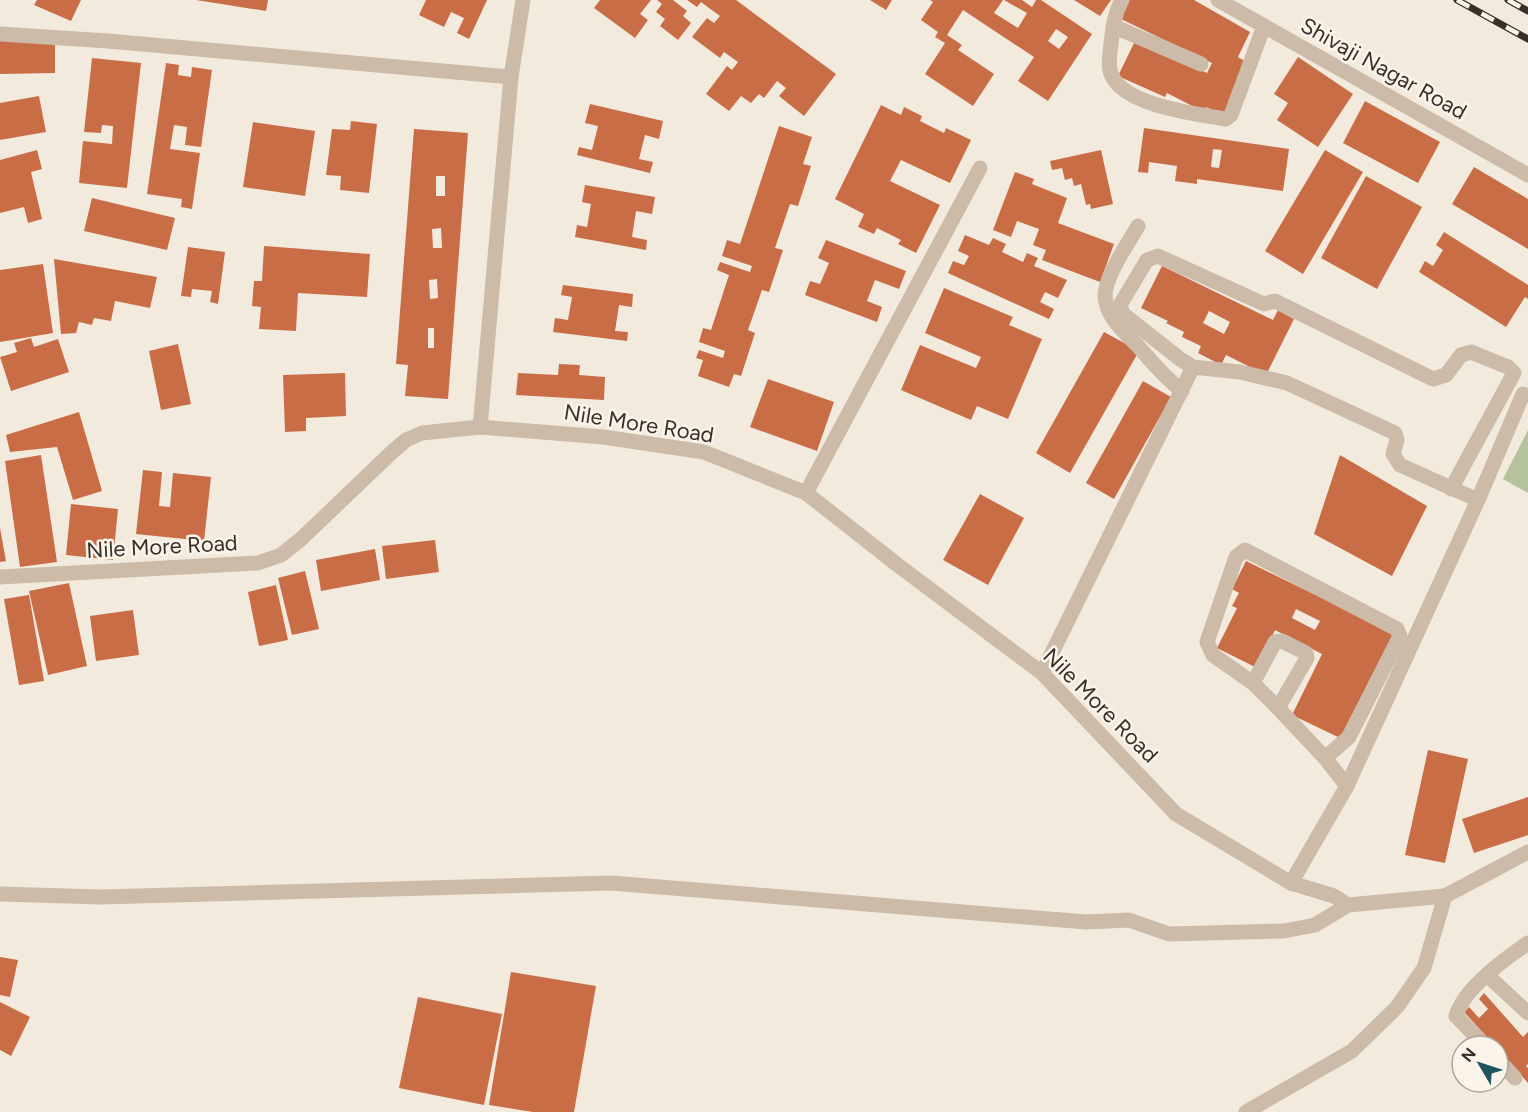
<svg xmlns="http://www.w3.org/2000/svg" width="1528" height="1112" viewBox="0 0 1528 1112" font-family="Figtree,sans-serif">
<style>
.green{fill:#b4c39d}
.building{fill:#c96d47;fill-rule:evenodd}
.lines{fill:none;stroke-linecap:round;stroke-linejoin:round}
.minor{stroke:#ccbba9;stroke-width:15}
.rail-casing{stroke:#392f29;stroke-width:7}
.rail{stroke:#faf4eb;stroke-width:4.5;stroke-dasharray:14;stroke-linecap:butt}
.labels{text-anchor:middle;stroke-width:5;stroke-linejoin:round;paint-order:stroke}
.street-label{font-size:22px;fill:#392f29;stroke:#faf4eb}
</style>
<rect width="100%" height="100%" fill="#f3eade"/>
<!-- green -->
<path class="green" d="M1528,430v63l-25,-14z"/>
<!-- building -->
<g class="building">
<path d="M37,0h44l-10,21 -37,-16z"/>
<path d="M196,0h72l-2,11z"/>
<path d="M426,0h61l-18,39 -12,-6 7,-15 -13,-6 -7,15 -25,-12z"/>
<path d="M600,0h51l-11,14 8,6 -13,18 -41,-30z"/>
<path d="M657,0h16l14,11 -4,5 8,7 -13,17 -18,-14 5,-7 -9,-7 6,-8z"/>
<path d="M687,0h49l100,74 -32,42 -25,-20 7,-8 -9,-7 -13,17 -5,-4 -8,9 -10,-7 -12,15 -23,-17 21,-28 5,4 6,-8 -14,-10 -4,6 -28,-21 15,-19 7,5 6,-7 -19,-14 -4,5z"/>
<path d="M870,0h22l-6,10z"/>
<path d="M930,0h73l-9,13 24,15 9,-15 -23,-13h18l10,7 4,-7h5l51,34 -44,67 -30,-20 16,-24 -71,-47 -16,25 15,10 -4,5 36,24 -21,32 -48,-32 20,-31 -10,-6 3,-5 -17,-12 12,-18zM1056,29l12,8 -9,12 -11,-8z"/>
<path d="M1074,0h37l-11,16z"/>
<path d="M1129,0h65l56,32 -12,25 10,6 -25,52 -17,-8 -2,5 -37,-19 -2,4 -47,-21 18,-37 71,34 5,-10 -93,-45z"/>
<path d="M0,40h55v33l-55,1z"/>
<path d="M1298,57l55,37 -35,53 -41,-27 11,-17 -14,-9z"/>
<path d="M92,58l49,5 -14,125 -48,-5 4,-42 29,3 1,-18 -11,-1 -1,8 -17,-1z"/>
<path d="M166,63l13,2 -1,10 13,2 1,-10 20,3 -11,77 -16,-2 2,-18 -13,-2 -4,24 30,4 -8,56 -11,-2 1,-8 -35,-5z"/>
<path d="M39,96l7,36 -46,8v-37z"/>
<path d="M1365,101l75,41 -22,41 -75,-40z"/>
<path d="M590,104l73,17 -4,18 -14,-4 -6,24 14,3 -3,11 -73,-18 2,-8 13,3 6,-24 -13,-3z"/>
<path d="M881,105l20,10 3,-8 18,9 -2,5 24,12 2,-5 25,12 -21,43 -49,-23 -11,21 50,24 -24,48 -18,-9 3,-4 -24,-12 -3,6 -16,-7 6,-13 -29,-15z"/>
<path d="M351,121l26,3 -8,69 -29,-3 1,-14 -15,-1 6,-46 18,1z"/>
<path d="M253,122l62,9 -10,65 -62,-9z"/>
<path d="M779,126l33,11 -9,27 8,2 -13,40 -8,-2 -15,44 8,2 -14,42 -7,-2 -14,40 7,3 -14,43 -7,-2 -5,13 -31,-11 5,-16 -7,-2 3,-8 24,8 2,-7 -26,-9 4,-14 8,2 18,-55 -12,-5 3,-8 30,10 2,-6 -30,-10 5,-16 13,4z"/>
<path d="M1144,128l145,21 -6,42 -86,-12v5l-22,-3 2,-15 -28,-4 -1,11 -10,-1zM1213,149l9,1 -3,18 -8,-1z"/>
<path d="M414,129l54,4 -20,266 -43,-3 3,-31 -12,-1zM436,176h9v20h-9zM441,228l1,20h-9l-1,-19zM437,279l1,19 -8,1 -1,-19zM428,328h6v20h-6z"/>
<path d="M37,150l5,19 -11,3 11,47 -14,4 -4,-16 -24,6v-53z"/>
<path d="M1101,150l12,54 -22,5 -1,-5 -4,1 -5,-21 -7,2 -2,-8 -7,2 -3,-12 -10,2 -2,-9z"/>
<path d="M1325,150l38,22 -60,102 -38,-23z"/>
<path d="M1474,167l54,32v50l-76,-45z"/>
<path d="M1015,172l19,7 -2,5 35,14 -9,25 56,21 -14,38 -58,-22 4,-10 -13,-5 6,-16 -22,-8 -6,16 -18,-7z"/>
<path d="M1366,176l56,31 -45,82 -56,-31z"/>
<path d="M585,185l70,12 -3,17 -16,-3 -4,26 15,3 -1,10 -71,-13 2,-12 10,2 4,-23 -9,-2z"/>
<path d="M92,198l83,20 -8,32 -83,-19z"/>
<path d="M1444,232l84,53v14l-3,-2 -19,30 -87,-55 6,-11 8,5 10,-16 -7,-5z"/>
<path d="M965,235l24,10 4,-7 13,6 -4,8 21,10 4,-9 11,5 -4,8 33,14 -9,18 -13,-6 -5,10 14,7 -5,10 -101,-46 5,-12 11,4 5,-9 -11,-5z"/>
<path d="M826,240l80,31 -7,18 -24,-9 -8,21 15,6 -5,15 -72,-27 5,-14 10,3 9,-21 -11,-5z"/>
<path d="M264,246l106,8 -3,43 -69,-4 -2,38 -37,-2 2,-22 -9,-1 2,-25h8z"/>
<path d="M188,247l37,5 -7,52 -8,-2 2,-11 -20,-2 -1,8 -10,-1z"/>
<path d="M54,259l103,18 -7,31 -35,-7 -4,20 -17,-3 -2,7 -13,-3 -3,11 -15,1z"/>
<path d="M43,264l10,69 -53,9v-72z"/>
<path d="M1162,266l111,54 5,-10 16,9 -28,56 -40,-20 -5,10 -23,-12 3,-7 -19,-9 2,-5 -18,-9 2,-2 -27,-13zM1209,311l21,11 -6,12 -21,-11z"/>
<path d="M563,285l70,9 -1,13 -13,-2 -4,26 13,1 -1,9 -74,-9 2,-14 13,2 4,-23 -11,-2z"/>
<path d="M944,288l69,29 -4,8 33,14 -34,80 -31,-13 -6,14 -70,-30 19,-45 56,23 5,-11 -56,-24z"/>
<path d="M1104,332l35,19 -69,122 -34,-20z"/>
<path d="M31,338l3,9 24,-8 11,33 -58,19 -11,-34 17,-5 -3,-9z"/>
<path d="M178,344l13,60 -30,6 -12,-59z"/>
<path d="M559,364l21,1 -1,10 26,2 -1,23 -88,-5 2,-22 40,2z"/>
<path d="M345,373l1,43 -40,2v13l-21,1 -2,-57z"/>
<path d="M768,379l66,23 -17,49 -67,-24z"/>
<path d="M1143,381l28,16 -57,102 -28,-16z"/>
<path d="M79,412l23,79 -29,9 -16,-53 -47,5 -4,-17z"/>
<path d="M41,455l16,107 -37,5 -15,-106z"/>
<path d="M1340,455l87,51 -35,70 -78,-42z"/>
<path d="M143,470l19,2 -3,34 11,1 3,-34 38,4 -7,64 -68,-7z"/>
<path d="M980,494l44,24 -36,67 -45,-25z"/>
<path d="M71,504l47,5 -5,51 -47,-5z"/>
<path d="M0,528l6,33 -6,1z"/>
<path d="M435,540l4,32 -53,7 -4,-33z"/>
<path d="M375,549l5,31 -59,11 -5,-31z"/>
<path d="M1246,561l148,72 -54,105 -48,-23 30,-61 -47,-24 -18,38 -40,-20 20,-40 -5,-2 7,-13 -7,-4zM1296,609l24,12 -5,9 -23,-12z"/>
<path d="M305,571l14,58 -27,6 -14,-57z"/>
<path d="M69,583l18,83 -39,9 -19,-84z"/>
<path d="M276,585l12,55 -29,6 -11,-54z"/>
<path d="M29,595l15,86 -25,4 -15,-86z"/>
<path d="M133,610l6,45 -43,6 -6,-45z"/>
<path d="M1428,750l40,9 -23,104 -40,-8z"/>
<path d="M1528,797v38l-54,18 -12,-34z"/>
<path d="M0,957l18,3 -8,37 -10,-2z"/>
<path d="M511,972l85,14 -22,126h-41l-44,-7z"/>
<path d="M1484,993l39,44 5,-5v32l-2,2 2,2v15l-30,-34v-3h-3l-31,-34 5,-5 10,11 9,-9 -9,-10z"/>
<path d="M418,997l84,17 -18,91 -85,-17z"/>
<path d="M0,1002l30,15 -19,39 -11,-6z"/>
</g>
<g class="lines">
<!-- minor -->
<g class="minor">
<path d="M1122,0c-8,14 -9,28 -11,44 -1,10 -4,23 1,32 14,30 85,38 114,43l5,-4 33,-89"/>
<path d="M1218,0l310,175"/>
<path d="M1113,26l88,38"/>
<path d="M0,34l108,7 403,36 12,-77"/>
<path d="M1138,226c-10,18 -33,50 -33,70 1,21 19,36 32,49 16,18 26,31 45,46"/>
<path d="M480,427l31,-350"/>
<path d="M1451,489l63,-116 -6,-6 -37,-15 -10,3 -15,20 -13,4 -158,-78 -11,3 -106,-48 -11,4 -27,45 3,9 57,45 13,8 47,5 47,11 108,50 2,7 -4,14 7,11 78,35"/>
<path d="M806,493l174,-325"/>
<path d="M0,577l258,-14 23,-8 19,-15 91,-87 15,-13 16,-7 58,-6 123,10 101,15 102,41 93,73 143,107 134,141 115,69 43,13 14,9"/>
<path d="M1042,673l151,-306"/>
<path d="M1253,683l22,-41 7,-1 24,12 1,5 -29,50"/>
<path d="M1325,758l24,-21 51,-101 -3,-7 -152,-79 -9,7 -29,85 6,13 40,28 25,25 47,50 22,28"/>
<path d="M1291,883l56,-97 131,-286 45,-106"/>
<path d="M0,894l101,3 510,-14 475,39 43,-2 40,14 115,-3 31,-6 33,-20 97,-9 83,-44"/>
<path d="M1487,975l41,38"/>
<path d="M1485,1046l-29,-30c8,-28 49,-57 72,-73"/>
<path d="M1498,1060l17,18"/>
<path d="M1246,1112l106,-61 45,-44 27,-39 21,-72"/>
</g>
<!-- rail casing -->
<g class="rail-casing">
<g id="rail">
<path d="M1457,0l71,39"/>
<path d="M1508,0l20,11"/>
</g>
</g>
<!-- rail -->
<use href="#rail" class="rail"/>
</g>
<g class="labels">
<!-- street labels -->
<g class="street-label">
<text transform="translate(1384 68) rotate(29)" y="8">Shivaji Nagar Road</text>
<text transform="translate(639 423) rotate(9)" y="8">Nile More Road</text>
<text transform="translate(162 546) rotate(-3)" y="8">Nile More Road</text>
<text transform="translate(1101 705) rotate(45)" y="8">Nile More Road</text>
</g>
</g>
<!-- north arrow -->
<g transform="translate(1480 1064) rotate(309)"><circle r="28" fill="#faf4eb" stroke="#ada59d" stroke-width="1.5"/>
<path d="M0-4.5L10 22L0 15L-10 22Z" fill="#1d555c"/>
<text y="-9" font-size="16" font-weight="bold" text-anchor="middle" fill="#392f29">N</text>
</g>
</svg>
